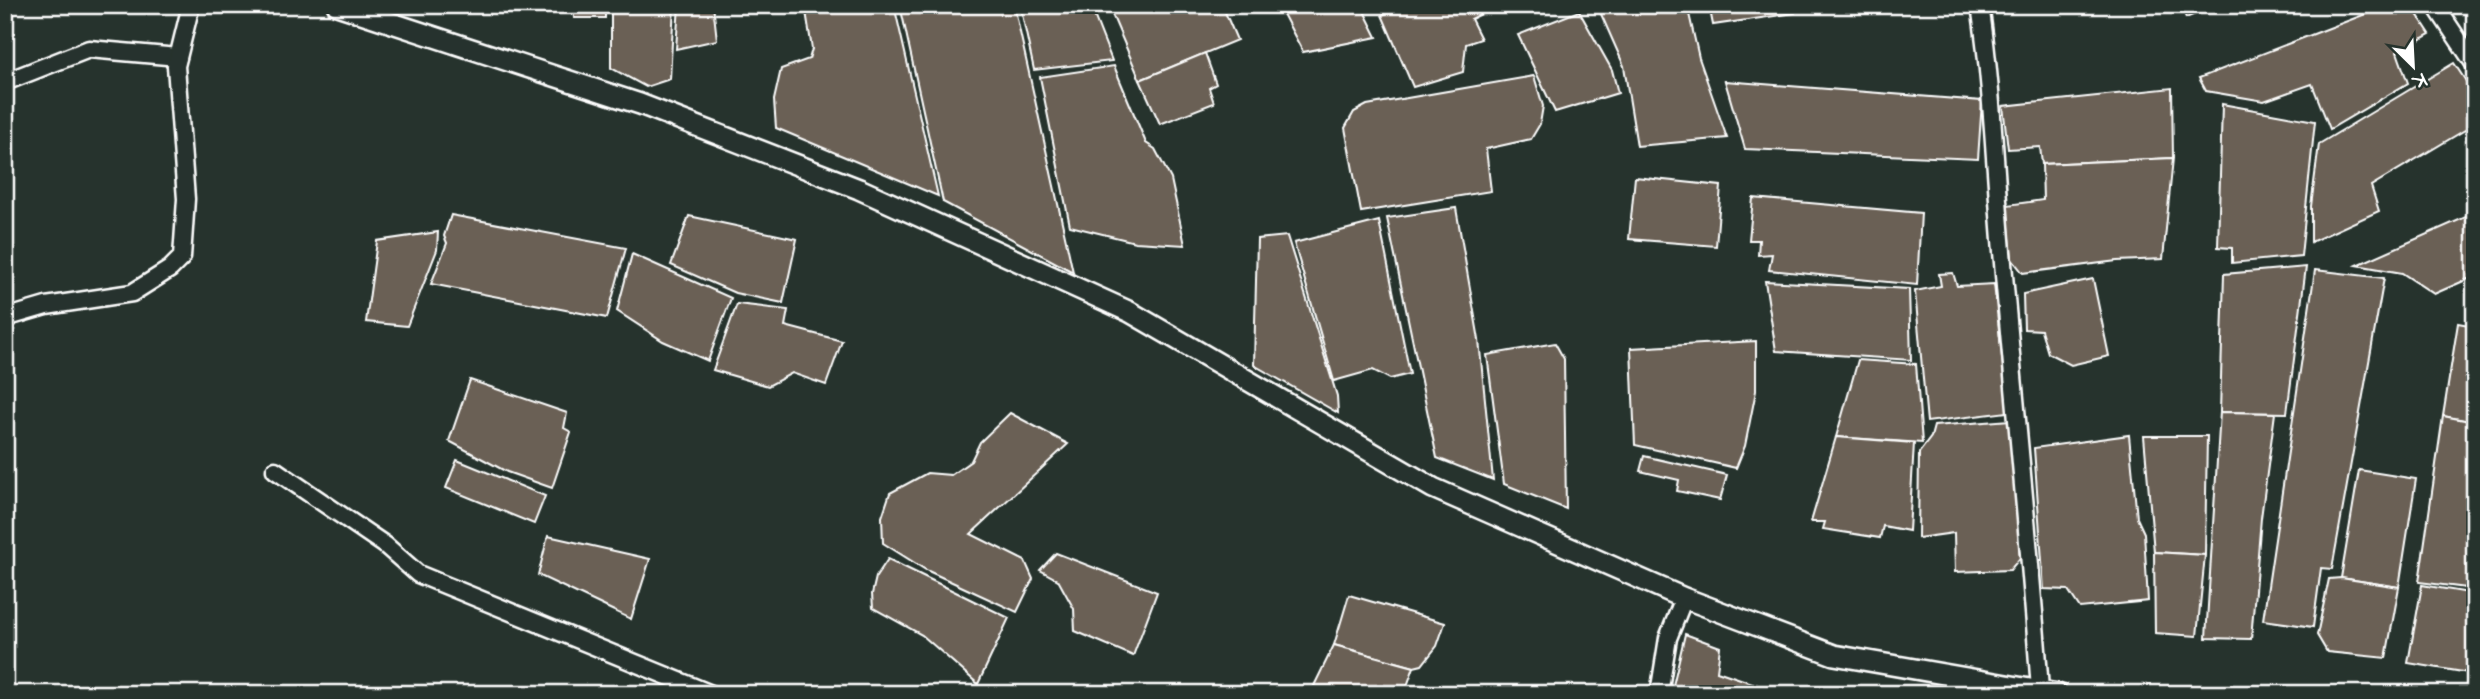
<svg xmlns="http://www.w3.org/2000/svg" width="2480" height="699" viewBox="0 0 2480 699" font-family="Mynerve,sans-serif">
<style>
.building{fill:#6b6155;stroke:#fff;stroke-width:2}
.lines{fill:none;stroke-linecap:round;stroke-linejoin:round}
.minor-casing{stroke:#fff;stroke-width:21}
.tertiary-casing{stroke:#fff;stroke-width:24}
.minor{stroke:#26332d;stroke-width:16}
.tertiary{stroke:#26332d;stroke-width:19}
</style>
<rect width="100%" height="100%" fill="#26332d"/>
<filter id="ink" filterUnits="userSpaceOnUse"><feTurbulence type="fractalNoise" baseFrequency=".0143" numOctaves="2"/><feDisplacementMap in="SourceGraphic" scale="14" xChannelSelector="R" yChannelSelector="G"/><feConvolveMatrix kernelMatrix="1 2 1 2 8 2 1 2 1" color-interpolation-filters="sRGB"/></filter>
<g filter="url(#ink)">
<!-- building -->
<g class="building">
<path d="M573,5h32v13h-31z"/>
<path d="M611,5h63l-4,74 -24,8 -35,-19z"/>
<path d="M679,5h34l4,35 -41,9z"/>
<path d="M805,5h89l44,191 -162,-68 -2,-28 7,-31 28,-10 3,-10z"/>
<path d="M900,5h114l59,267 -130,-70z"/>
<path d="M1020,5h70l22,56 -78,9z"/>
<path d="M1108,5h114l15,35 -97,40z"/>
<path d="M1298,5h63l16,32 -74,15 -21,-40z"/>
<path d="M1403,5h90l1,3 -23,11 10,20 -15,5 -3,28 -50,15 -31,-72z"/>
<path d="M1597,5h90l12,53 28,80 -90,8 -13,-80z"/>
<path d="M1709,5h85l1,8 -82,12z"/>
<path d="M2181,5h36l-31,13z"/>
<path d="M2389,5h22l19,29 -33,18 11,31 -78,46 -18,-45 -48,17 -58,-10 -7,-13z"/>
<path d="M1579,11l33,59 6,23 -63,19 -37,-77z"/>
<path d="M1205,53l11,31 -7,4 5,15 -54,21 -20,-44z"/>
<path d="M2454,63l21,32v29l-104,62 8,25 -68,31v-36l8,-62z"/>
<path d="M1114,66l32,77 9,6 16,30 14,66 -50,-3 -65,-16 -30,-149z"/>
<path d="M1534,76l9,30 -3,18 -9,15 -45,10 5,42 -130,21 -16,-84 9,-16 13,-7z"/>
<path d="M1725,81l257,20 -4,58 -233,-10z"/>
<path d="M2172,88l1,70 -131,6 -2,-17 -32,2 -5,-43z"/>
<path d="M2222,104l93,17 -14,135 -69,7v-15l-14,-1z"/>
<path d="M2173,158l-10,101 -46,2 -94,12 -11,-14 -5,-54 36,-5 -1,-36z"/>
<path d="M1635,177l86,9 -5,60 -87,-7z"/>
<path d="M1753,198l168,15 -4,72 -148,-15 3,-16 -14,1 1,-15h-10z"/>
<path d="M1456,208l23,132 14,140 -56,-22 -50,-240z"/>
<path d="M2475,213v63l-41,18 -32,-21 -45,-8z"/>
<path d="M451,215l175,33 -19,70 -176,-34 16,-41 -3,-7z"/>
<path d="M689,216l108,23 -14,64 -48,-10 -64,-28z"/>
<path d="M1379,221l31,153 -20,5 -17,-9 -39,11 -40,-138z"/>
<path d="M438,232l-1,18 -30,76 -41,-4 11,-81z"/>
<path d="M1287,236l50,160 1,17 -84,-48 3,-126z"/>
<path d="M632,254l99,44 -23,63 -45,-20 -46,-30z"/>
<path d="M2306,267l-19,146 -67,-1 4,-138z"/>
<path d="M2315,270l69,8 -52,291 -11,-1 -8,59 -50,-7z"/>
<path d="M1953,273l4,13 37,-2 14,128 -81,10 -12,-131 26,-5 -2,-12z"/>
<path d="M2093,279l16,77 -38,9 -23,-12 -7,-23 -17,-1 -1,-35z"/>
<path d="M1765,281l144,8 2,71 -135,-9z"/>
<path d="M737,304l51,6 -3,16 57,15 -16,44 -34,-12 -24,13 -55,-16z"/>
<path d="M2458,323l17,3v96l-32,-6z"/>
<path d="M1756,341v50l-11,55 -9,22 -101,-23 -4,-97z"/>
<path d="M1555,343l9,16 2,150 -62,-25 -17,-129z"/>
<path d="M1858,360l58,4 6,79 -86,-6z"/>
<path d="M470,380l97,33 -3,15 7,4 -19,56 -45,-16 -58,-31z"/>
<path d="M2220,412l55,1 -14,105 -10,121 -45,-1z"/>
<path d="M1010,413l58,31 -97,90 54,27 8,18 -16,33 -91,-42 -43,-27 -1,-26 8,-24 37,-20 24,2 20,-14 9,-19z"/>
<path d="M2443,416l32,6v167l-56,-7z"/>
<path d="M2010,420l10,138 -10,12 -55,2 -1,-39 -36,5 1,-85 12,-16 3,-11z"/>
<path d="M2129,435l8,83 7,15 4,68 -68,7 -12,-18 -24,-1 -10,-141z"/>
<path d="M2144,436h63l-2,119 -51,-3z"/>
<path d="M1836,437l78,6 -5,88 -26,-5 -3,12 -57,-9 2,-7h-14z"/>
<path d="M1644,456l83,19 -7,25 -43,-9 2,-11 -39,-9z"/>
<path d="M457,460l88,36 -11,28 -88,-36z"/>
<path d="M2359,470l57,9 -17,108 -58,-9z"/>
<path d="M548,536l102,23 -19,60 -93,-44z"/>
<path d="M2154,552l51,3 -8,81 -42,-3z"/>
<path d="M1056,553l101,39 -24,64 -58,-25 -1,-22 -16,-29 -18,-10z"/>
<path d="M888,559l121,59 -31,66 -56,-49 -49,-27 -1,-14 4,-17z"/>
<path d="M2341,578l58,9 -13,71 -59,-6 -10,-17 12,-56z"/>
<path d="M2422,585l53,9v46l-6,33 -61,-10z"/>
<path d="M1349,595l96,28 -8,23 -15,19 -8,2 -80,-22z"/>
<path d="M1685,634l35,13 -3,24 47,16 -1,7h-92z"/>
<path d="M1334,645l80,22 -10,27h-94z"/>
</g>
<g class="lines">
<!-- minor casing -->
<g class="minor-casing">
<g id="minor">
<path d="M1980,5c13,87 15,171 23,258 12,143 27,285 37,427"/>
<path d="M2435,5l40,60"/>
<path d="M5,82l84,-33 89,8"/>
<path d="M5,318l41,-12 86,-13 38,-24 12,-12 4,-58 -10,-133 15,-61"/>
<path d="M275,470l110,75 33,29 293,120"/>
<path d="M1659,694l9,-56 16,-40"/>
</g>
</g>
<!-- tertiary casing -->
<g class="tertiary-casing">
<path id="tertiary" d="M337,5l303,99 219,85 271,123 303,176 251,110 150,57 224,39"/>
</g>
<!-- minor -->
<use href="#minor" class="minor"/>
<!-- tertiary -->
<use href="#tertiary" class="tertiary"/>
</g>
</g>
<!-- margin -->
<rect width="2480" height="699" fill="none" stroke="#26332d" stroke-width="28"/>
<rect x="14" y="14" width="2452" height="671" fill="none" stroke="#fff" stroke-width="2.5" filter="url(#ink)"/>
<!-- north arrow -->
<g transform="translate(2413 66) rotate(156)" stroke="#26332d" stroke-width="5" paint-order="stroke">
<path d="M0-5L12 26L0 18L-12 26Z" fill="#ffffff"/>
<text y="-10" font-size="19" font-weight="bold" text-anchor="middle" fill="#ffffff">K</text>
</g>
</svg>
